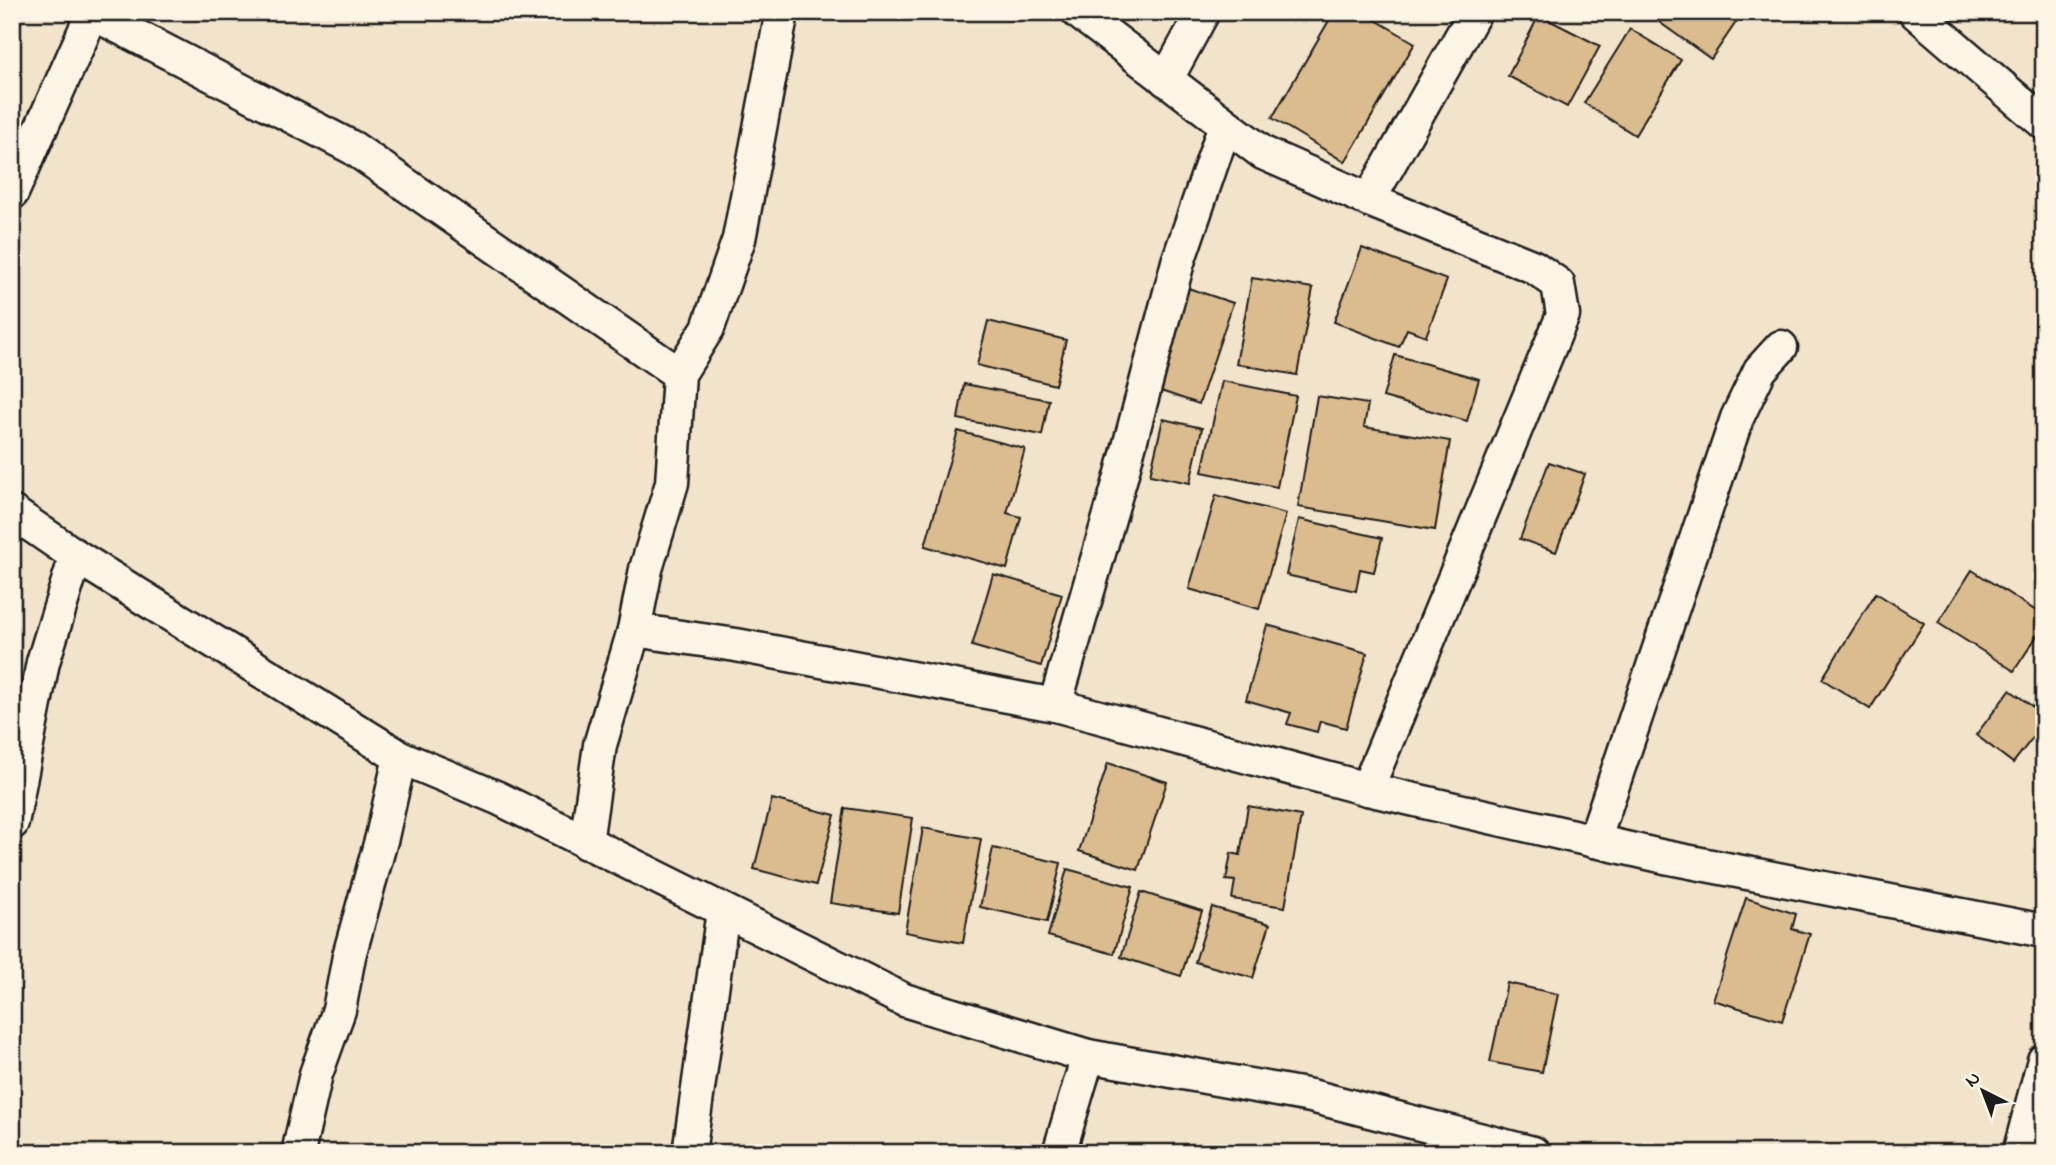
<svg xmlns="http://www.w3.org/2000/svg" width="2056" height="1165" viewBox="0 0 2056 1165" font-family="'Indie Flower',sans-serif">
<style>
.building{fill:#dbbc8f;stroke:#1c1c1c;stroke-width:2}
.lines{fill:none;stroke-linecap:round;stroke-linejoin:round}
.minor-casing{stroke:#1c1c1c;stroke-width:37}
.minor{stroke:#fcf5e5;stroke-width:32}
</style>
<rect width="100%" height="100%" fill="#f2e4cb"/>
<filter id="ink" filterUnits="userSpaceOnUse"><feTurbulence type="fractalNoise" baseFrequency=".0143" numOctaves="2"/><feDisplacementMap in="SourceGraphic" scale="14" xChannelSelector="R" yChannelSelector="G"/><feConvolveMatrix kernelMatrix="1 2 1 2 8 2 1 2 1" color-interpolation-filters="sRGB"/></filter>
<g filter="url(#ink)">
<!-- building -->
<g class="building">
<path d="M1334,12h28l53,31 -70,119 -73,-44z"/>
<path d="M1645,12h98l-32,47z"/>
<path d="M1539,15l61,31 -33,61 -59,-31z"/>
<path d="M1630,29l51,31 -46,75 -51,-32z"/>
<path d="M1362,248l85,32 -21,56 -19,-7 -8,18 -65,-25z"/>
<path d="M1252,278l61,10 -16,87 -61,-11z"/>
<path d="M1188,288l45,15 -34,101 -44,-15z"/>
<path d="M988,321l78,19 -11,45 -78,-20z"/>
<path d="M1395,355l84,24 -12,42 -84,-24z"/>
<path d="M1222,381l74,15 -19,91 -75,-15z"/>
<path d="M964,384l85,16 -7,35 -84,-16z"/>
<path d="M1317,396l51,8 -4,23 86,14 -15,89 -137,-23z"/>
<path d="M1163,419l39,9 -12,55 -40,-8z"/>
<path d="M958,431l67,18 -18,64 14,4 -14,52 -82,-23z"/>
<path d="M1549,462l36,12 -29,78 -36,-13z"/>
<path d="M1216,495l70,19 -27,95 -70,-20z"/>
<path d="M1299,519l83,19 -8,34 -14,-3 -4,22 -70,-16z"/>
<path d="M1972,570l72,46v9l-30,46 -76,-48z"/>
<path d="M993,574l69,20 -21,72 -69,-20z"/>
<path d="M1876,593l48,30 -54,86 -48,-30z"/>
<path d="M1267,625l100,28 -21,75 -26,-7 -3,11 -30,-8 4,-11 -45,-13z"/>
<path d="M2010,690l34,25v8l-31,40 -37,-28z"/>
<path d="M1108,763l59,19 -29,88 -59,-19z"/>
<path d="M772,799l63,16 -19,70 -62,-16z"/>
<path d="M1248,806l53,10 -16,91 -53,-8 3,-18 -9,-1 5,-27 9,2z"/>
<path d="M845,808l68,10 -15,95 -68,-10z"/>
<path d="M923,828l58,11 -18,104 -58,-11z"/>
<path d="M993,848l68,15 -14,59 -67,-15z"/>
<path d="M1067,869l66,18 -19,67 -66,-18z"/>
<path d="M1141,892l61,19 -21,65 -60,-19z"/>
<path d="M1746,898l50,16 -4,15 18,5 -28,87 -69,-21z"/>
<path d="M1212,907l58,17 -17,54 -58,-16z"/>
<path d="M1507,983l51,11 -16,78 -52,-10z"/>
</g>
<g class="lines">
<!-- minor casing -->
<g class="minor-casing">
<g id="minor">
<path d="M1078,12l185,141 106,47 106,-188"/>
<path d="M1915,12l129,111"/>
<path d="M92,13l261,135 326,226"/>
<path d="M1166,80l37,-68"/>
<path d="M12,193l81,-181"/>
<path d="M12,512l64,44 324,201 98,41 406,202 184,56 223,40 222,57"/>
<path d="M634,630l102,15 319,60 312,84 298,68 379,74"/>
<path d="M1055,705l66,-228 57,-215 47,-137"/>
<path d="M1367,789l196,-474 -5,-31 -24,-17 -165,-67"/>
<path d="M12,823l31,-161 33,-106"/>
<path d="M1594,841l143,-423 23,-48 21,-23"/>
<path d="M586,843l14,-98 34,-115 12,-61 26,-86 7,-109 29,-46 31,-89 43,-227"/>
<path d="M298,1153l18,-79 23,-64 10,-54 33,-119 18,-80"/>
<path d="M689,1153l34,-242"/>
<path d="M1059,1153l29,-97"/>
<path d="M2019,1153l25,-93"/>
</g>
</g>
<!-- minor -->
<use href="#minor" class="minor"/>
</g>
</g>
<!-- margin -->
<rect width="2056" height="1165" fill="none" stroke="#fcf5e5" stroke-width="42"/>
<rect x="21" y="21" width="2014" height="1123" fill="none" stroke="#1c1c1c" stroke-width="2.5" filter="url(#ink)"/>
<!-- north arrow -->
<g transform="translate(1983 1091) rotate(318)" stroke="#fcf5e5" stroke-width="5" paint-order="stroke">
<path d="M0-5L12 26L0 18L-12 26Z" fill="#1c1c1c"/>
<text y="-10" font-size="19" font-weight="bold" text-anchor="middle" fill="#1c1c1c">N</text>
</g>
</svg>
